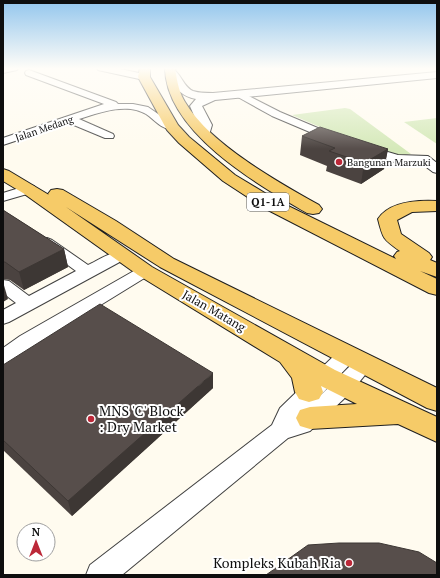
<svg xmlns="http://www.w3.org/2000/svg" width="440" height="578" viewBox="0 0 440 578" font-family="'PT Serif',serif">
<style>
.green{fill:#d5e9b9}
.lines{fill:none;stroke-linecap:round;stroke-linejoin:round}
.minor-casing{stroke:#414141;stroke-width:2}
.tertiary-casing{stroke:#414141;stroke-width:2}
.primary-casing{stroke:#1f1f1f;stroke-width:2}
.minor{fill:#fff;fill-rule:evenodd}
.tertiary{fill:#fff;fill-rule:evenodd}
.primary{fill:#f6cb68;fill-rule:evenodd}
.wall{fill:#4b4340}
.shaded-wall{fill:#3d3734}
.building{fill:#574e4b;stroke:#3d3734}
.poi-dot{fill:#bc2838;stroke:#fff;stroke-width:1.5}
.labels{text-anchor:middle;stroke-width:4;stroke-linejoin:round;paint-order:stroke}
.far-street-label{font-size:10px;fill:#0e0e0e;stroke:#fff}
.far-poi-label{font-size:10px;fill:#0e0e0e;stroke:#fff;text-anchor:start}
.shield{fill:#fff;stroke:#565656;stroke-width:1}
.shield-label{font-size:11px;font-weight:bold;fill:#0e0e0e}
.street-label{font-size:12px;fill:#0e0e0e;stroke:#fff}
.near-poi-label{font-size:14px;fill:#0e0e0e;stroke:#fff;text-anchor:start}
</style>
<rect width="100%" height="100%" fill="#fffbef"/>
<!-- green -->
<g class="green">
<path d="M345,108l5,1 61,45 -12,1 -65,-22 -42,-18z"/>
<path d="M437,118v26l-33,-22z"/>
</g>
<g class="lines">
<!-- minor casing -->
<g class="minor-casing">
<g id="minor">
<path d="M29,70l87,32 2,2h15l15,3 29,20 -5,3c-12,-2 -17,-10 -26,-16 -19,-12 -48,-1 -67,5l34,15 1,2 -1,2h-8l-36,-15 -66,22v-7l101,-34 -78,-29 -1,-2 1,-2z"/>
<path d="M239,91l41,21 59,25 2,2 -6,3 -4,-1 -59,-25 -36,-20 -2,-2 2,-2z"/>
<path d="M364,145l34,10 30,1 9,7v10l-4,-1 -12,-9h-24l-37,-13 -2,-2 2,-2z"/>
<path d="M29,185l5,1 2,3 -2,3 -31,9v-8z"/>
<path d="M47,238l5,2 36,25c11,-5 26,-16 39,-13l2,3 -2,3 -118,64 -6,2v-14l13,-7 -13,-10v-13l6,1 20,15 47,-25 -34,-25 -3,-3 3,-3z"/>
<path d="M145,266l6,2 2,3 -2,3 -117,72 -24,17 -7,2v-17l17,-12 119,-68z"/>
<path d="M347,348l7,2 3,5 -3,5 -36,38 39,-39 7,-2 7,2 3,5 -23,28 -41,39 -22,7 -166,137h-36l4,-10 182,-140 8,-17 60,-58z"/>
</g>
</g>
<!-- tertiary casing -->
<g class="tertiary-casing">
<g id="tertiary">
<path d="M3,68h15l-1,2 -14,3z"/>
<path d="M97,68h19l32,7 2,2 -6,3 -46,-10z"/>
<path d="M170,68c11,3 12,18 23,23 6,2 14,2 20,2l224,-21v6l-222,22 -13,6 10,19 -3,10 -5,1 -5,-1 -2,-3 1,-7 -8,-19 6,-7c-19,-4 -21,-14 -31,-28z"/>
</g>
</g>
<!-- primary casing -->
<g class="primary-casing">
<g id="primary">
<path d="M140,68h10v9l28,48 11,12 46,38 43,26 118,58 -2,-3 3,-4 3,-1c-17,-12 -17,-12 -22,-32 12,-18 39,-19 59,-18v10l-25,1 -15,8 4,14 28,19 3,4 -2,3 7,3v14l-17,-6 17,8v16l-8,-2 -163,-84 -43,-28 -44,-38 -12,-13 -29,-53z"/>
<path d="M165,68h10c2,13 4,26 12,37 25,40 91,77 132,100l3,4 -3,4 -6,1 -6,-1c-50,-29 -141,-81 -142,-145z"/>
<path d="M3,169l6,2 40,24 -1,-1 3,-4 6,-1 6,1 53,31 58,38 263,129v23l-10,-3 -267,-141 -94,-60 86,60 183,103 102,47v25l-39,-18 -88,5 -10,-3 -4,-8 4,-8 10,-3 47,-3 -36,-18 2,6 -4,7 -10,3 -10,-3 -4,-7 -3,-14 -12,-16 -142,-87 -115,-82 -20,-12z"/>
</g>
</g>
<!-- minor -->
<use href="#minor" class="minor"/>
<!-- tertiary -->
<use href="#tertiary" class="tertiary"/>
<!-- primary -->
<use href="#primary" class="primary"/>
</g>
<!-- wall -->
<g class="wall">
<path d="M302,136l86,13 -4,20 -23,15 -35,-13 1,-5 -27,-11z"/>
<path d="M3,210l61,39 4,18 -44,23 -14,-10 -7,-1z"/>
<path d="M3,365l210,23 -141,128 -69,-66z"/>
</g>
<!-- shaded-wall -->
<g class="shaded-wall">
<path d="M388,149l-4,20 -23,15 3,-21z"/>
<path d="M64,249l4,18 -44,23 -5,-18z"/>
<path d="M3,282l5,17 -5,3z"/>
<path d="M213,373v15l-141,128 -4,-15z"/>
</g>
<!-- building -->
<g class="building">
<path d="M320,127l68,22 -24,14 -35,-12 6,-3 -33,-12z"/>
<path d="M3,210l61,39 -45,23 -14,-10h-2z"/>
<path d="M100,304l113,69 -145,128 -65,-61v-75z"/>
<path d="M339,543h40l40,9 18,11v12h-171l42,-30z"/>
</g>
<!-- sky -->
<linearGradient id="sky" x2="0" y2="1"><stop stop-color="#93c6ed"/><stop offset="0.46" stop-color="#fffdf8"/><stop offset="1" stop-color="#fffdf8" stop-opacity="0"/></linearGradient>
<rect width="440" height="149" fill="url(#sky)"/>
<!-- markers -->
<g class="poi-dot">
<circle cx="339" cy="162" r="4"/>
<circle cx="91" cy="419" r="4"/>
<circle cx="349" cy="563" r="4"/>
</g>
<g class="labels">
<!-- far-street labels -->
<g class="far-street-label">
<text transform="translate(44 128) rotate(-19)" y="4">Jalan Medang</text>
</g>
<!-- far-poi labels -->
<g class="far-poi-label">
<text x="347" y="166">Bangunan Marzuki</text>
</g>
<!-- shield labels -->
<rect class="shield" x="247" y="193" width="42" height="18" rx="3"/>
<g class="shield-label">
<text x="268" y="206">Q1-1A</text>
</g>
<!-- street labels -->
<g class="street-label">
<text transform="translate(214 311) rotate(30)" y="4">Jalan Matang</text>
</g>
<!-- near-poi labels -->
<g class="near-poi-label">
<text x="99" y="416">MNS 'C' Block<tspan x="99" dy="16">: Dry Market</tspan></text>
<text x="341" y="568" text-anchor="end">Kompleks Kubah Ria</text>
</g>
</g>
<!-- border -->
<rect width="440" height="578" fill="none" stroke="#0e0e0e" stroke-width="8"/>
<!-- north arrow -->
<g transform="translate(36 542)"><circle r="19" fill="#ffffff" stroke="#9f9f9f"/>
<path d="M0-3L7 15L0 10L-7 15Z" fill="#bc2838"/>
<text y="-6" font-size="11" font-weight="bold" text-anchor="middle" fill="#0e0e0e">N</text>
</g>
</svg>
